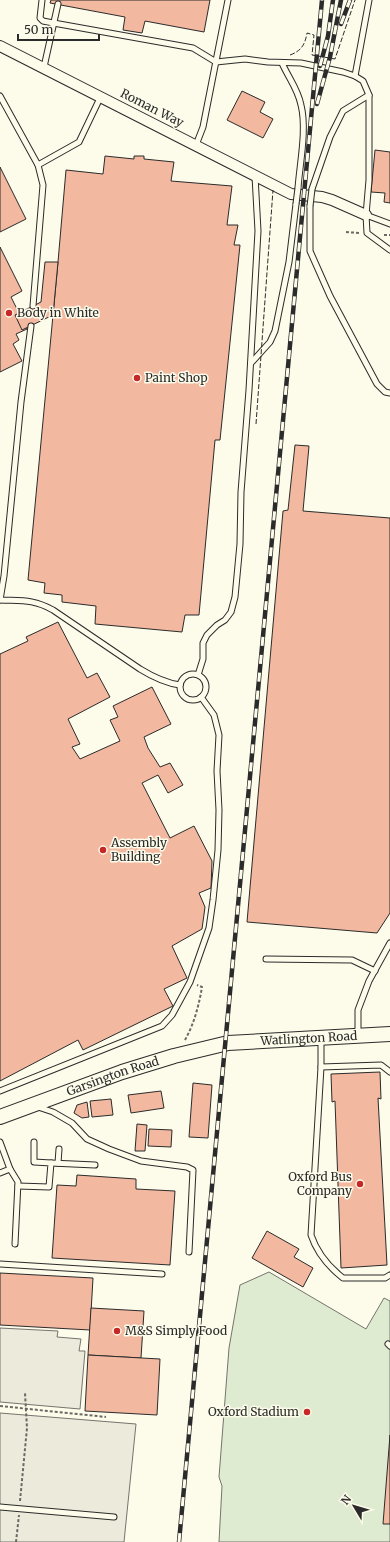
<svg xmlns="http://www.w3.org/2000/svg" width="390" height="1542" viewBox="0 0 390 1542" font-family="Merriweather,serif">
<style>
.green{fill:#deebd1;stroke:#74746e}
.parking{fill:#eceadb;stroke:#74746e}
.building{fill:#f2b8a0;stroke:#2b2b2b}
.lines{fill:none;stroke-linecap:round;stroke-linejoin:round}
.service-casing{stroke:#2b2b2b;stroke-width:7}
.minor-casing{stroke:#2b2b2b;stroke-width:12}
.secondary-casing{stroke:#2b2b2b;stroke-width:16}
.path{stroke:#6a6964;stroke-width:2;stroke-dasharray:3 2;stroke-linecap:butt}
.service{stroke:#fdfbea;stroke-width:5}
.minor{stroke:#fdfbea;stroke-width:10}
.secondary{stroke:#fdfbea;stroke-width:14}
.rail-casing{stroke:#2b2b2b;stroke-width:4.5}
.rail{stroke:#fdfbea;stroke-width:3;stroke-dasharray:9;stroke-linecap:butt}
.service-bridge-casing{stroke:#2b2b2b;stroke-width:7;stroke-linecap:butt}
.service-bridge{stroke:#fdfbea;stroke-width:5}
.fence{stroke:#2b2b2b;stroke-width:1;stroke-dasharray:5 2;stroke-linecap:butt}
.poi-dot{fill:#c62828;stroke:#fdfbea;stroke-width:1.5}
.labels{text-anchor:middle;stroke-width:3;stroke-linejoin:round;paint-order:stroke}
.street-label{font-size:12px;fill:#2b2b2b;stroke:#fdfbea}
.poi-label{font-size:12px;fill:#2b2b2b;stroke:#fdfbea;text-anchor:start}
</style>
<rect width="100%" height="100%" fill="#fdfbea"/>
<!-- green -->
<path class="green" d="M269,1272l97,57 18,-31 6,3v241h-171l3,-56 -3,-9 10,-129 11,-63z"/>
<!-- parking -->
<g class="parking">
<path d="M0,1328l58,3 -1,6 24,2 -2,12h6l-5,58 -80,-7z"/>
<path d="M0,1413l136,11 -12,118h-124z"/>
</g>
<!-- building -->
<g class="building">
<path d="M51,0h159l-6,32 -59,-11 -3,12 -19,-3 2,-13 -75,-14z"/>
<path d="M242,91l23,11 -5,10 13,7 -10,19 -36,-18z"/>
<path d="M375,150l15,2v51l-6,-1 1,-9 -14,-1z"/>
<path d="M105,156l29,3v-3h10v3l30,3 -3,19 61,5 -5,39h11l-4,20h6l-20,195h-5l-16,175h-14l-3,17 -87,-8 1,-18 -34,-4v-7l-18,-2 1,-10 -17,-3 30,-318 8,-92 37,4z"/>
<path d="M0,167l26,52 -26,13z"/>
<path d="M0,247l22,44 -11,6 16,32 -11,5 3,6 -6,4 9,17 -22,11z"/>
<path d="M45,262h13l-5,53 -31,15 -7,-15 26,-13z"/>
<path d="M295,445l14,1 -6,65 87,7v395l-13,20 -130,-11 36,-411 5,-1z"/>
<path d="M58,622l29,56 10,-5 13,24 -42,22 12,25 -8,3 8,12 40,-18 -10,-21 8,-3 -5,-11 39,-19 19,37 -27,13 4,11 12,19 10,-4 13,22 -15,8 -10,-18 -16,8 28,55 24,-12 18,35 -1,27 -12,5 6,14 -3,22 -30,17 15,32 -23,11 9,17 -90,44 -5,-10 -78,41v-427l28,-13 -2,-4z"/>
<path d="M380,1072l1,27 -3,-1 9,167 -46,3 -6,-167 -3,1 -1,-28z"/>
<path d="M193,1083l19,2 -4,53 -19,-1z"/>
<path d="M161,1091l3,17 -33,5 -3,-18z"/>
<path d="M111,1099l2,16 -21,2 -2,-16z"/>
<path d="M87,1102l2,15 -7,1 -8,-5 3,-8z"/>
<path d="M137,1124l10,1 -2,26h-10z"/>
<path d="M149,1129l23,1 -1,17 -23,-1z"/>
<path d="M77,1175l59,4v10l39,2 -5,74 -118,-7 5,-73 19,1z"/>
<path d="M267,1231l32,18 -5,8 19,11 -10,19 -51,-29z"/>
<path d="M0,1273l93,5 -3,52 -90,-5z"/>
<path d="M91,1308l53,3 -3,47 -53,-3z"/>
<path d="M88,1355l72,4 -3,56 -72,-4z"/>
<path d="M390,1435v89h-7z"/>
</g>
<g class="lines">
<!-- service casing -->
<g class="service-casing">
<g id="service">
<path d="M42,0l-2,18 3,3 5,1 145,26 23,14 29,-3 23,3 33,1 42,9 12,4 8,5 6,14v85l-3,35 1,18 23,17"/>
<path d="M282,63c6,14 16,26 19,42 6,24 -1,57 -3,83"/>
<path d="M44,67l14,-63"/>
<path d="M355,76l14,-76"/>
<path d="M0,96l38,69 5,20 -10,121"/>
<path d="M196,145l7,-18 25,-127"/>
<path d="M38,165l41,-23 22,-46"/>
<path d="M312,189l18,-52 13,-26 26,-16"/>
<path d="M310,206v45l20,45 47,88 8,8 5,1"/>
<path d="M366,215l24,9"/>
<path d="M251,363l19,-21 5,-11 14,-69 7,-58"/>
<path d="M0,600l4,-24 17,-174 10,-76"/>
<path d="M0,600c22,1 33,-1 53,10l87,59c13,8 25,14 40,16"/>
<circle cx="193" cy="687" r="13"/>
<path d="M198,675l5,-16v-16l4,-8 10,-10 8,-5 6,-8 4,-15 5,-53 1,-52 8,-102 9,-159 -3,-55"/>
<path d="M266,959l86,1 23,11"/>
<path d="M358,1034v-24l11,-29 21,-38"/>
<path d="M321,1039v28l-10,168c6,18 18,32 32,43h42l5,-3"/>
<path d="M321,1067l60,-2 9,7"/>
<path d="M0,1091l162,-65 10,-11 18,-33 19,-54 4,-28 5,-50 1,-40 -2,-39 2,-36 -5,-20 -13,-18"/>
<path d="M38,1107l15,5 19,11 15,16 22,10 32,12 46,6 6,3 -4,82"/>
<path d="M0,1142l10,27 -10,4"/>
<path d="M51,1163l44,2"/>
<path d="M58,1163l1,-14"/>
<path d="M10,1169l8,13 -3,62"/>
<path d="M18,1186l31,1 2,-24 -17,-1v-20"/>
<path d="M0,1264l162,10"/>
<path d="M388,1344l2,2"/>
<path d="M0,1507l114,10"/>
</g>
</g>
<!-- minor casing -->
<g class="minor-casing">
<path id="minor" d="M0,46l291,148 31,3 10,3 34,15"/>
</g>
<!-- secondary casing -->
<g class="secondary-casing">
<g id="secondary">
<path id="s1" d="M0,1117l122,-45 52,-16 54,-13 162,-9"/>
</g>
</g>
<!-- path -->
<g class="path">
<path d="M346,232l13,1"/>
<path d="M384,235h6"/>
<path d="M185,1040c9,-16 14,-35 17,-53l-5,-2"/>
<path d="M0,1406l106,11"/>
<path d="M20,1501l7,-73 -2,-35"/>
<path d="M16,1542l3,-27"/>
</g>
<!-- service -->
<use href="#service" class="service"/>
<!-- minor -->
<use href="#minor" class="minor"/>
<!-- secondary -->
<use href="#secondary" class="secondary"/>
<!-- rail casing -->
<g class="rail-casing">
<g id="rail">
<path d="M341,24l9,-24"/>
<path d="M320,66l8,-30 5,-36"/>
<path d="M317,104l13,-47 11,-57"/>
<path d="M179,1542l143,-1542"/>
</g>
</g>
<!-- rail -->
<use href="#rail" class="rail"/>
<!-- service-bridge casing -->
<g class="service-bridge-casing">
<g id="service-bridge">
<path d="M296,204l2,-16"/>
<path d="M310,206l2,-17"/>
</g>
</g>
<!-- service-bridge -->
<use href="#service-bridge" class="service-bridge"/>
<!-- fence -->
<g class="fence">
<path d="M290,55c11,-4 15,-10 17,-22l7,2 -2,20 23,4 20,-59"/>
<path d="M256,424l17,-234"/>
</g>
</g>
<!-- markers -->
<g class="poi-dot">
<circle cx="9" cy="313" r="4"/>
<circle cx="137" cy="378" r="4"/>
<circle cx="103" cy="850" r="4"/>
<circle cx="360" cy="1184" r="4"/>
<circle cx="117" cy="1331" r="4"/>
<circle cx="307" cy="1412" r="4"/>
</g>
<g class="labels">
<!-- street labels -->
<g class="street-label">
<text transform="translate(152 108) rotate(27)" y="4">Roman Way</text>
<text dy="4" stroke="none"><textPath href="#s1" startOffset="321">Watlington Road</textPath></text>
<text dy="4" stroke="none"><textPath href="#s1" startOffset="120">Garsington Road</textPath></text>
</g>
<!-- poi labels -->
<g class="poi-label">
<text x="17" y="317">Body in White</text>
<text x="145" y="382">Paint Shop</text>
<text x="111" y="847">Assembly<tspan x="111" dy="14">Building</tspan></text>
<text x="352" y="1181" text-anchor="end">Oxford Bus<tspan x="352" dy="14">Company</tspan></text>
<text x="125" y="1335">M&amp;S Simply Food</text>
<text x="299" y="1416" text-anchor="end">Oxford Stadium</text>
</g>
</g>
<!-- north arrow -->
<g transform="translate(354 1506) rotate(308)" stroke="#fdfbea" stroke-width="3" paint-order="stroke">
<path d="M0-3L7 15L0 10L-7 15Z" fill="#2b2b2b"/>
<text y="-6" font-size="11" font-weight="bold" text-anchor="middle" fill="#2b2b2b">N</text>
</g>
<!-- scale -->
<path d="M18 34v6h81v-6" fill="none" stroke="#2b2b2b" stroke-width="2"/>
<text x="24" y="34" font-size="12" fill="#2b2b2b" stroke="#fdfbea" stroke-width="3" paint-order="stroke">50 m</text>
</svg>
